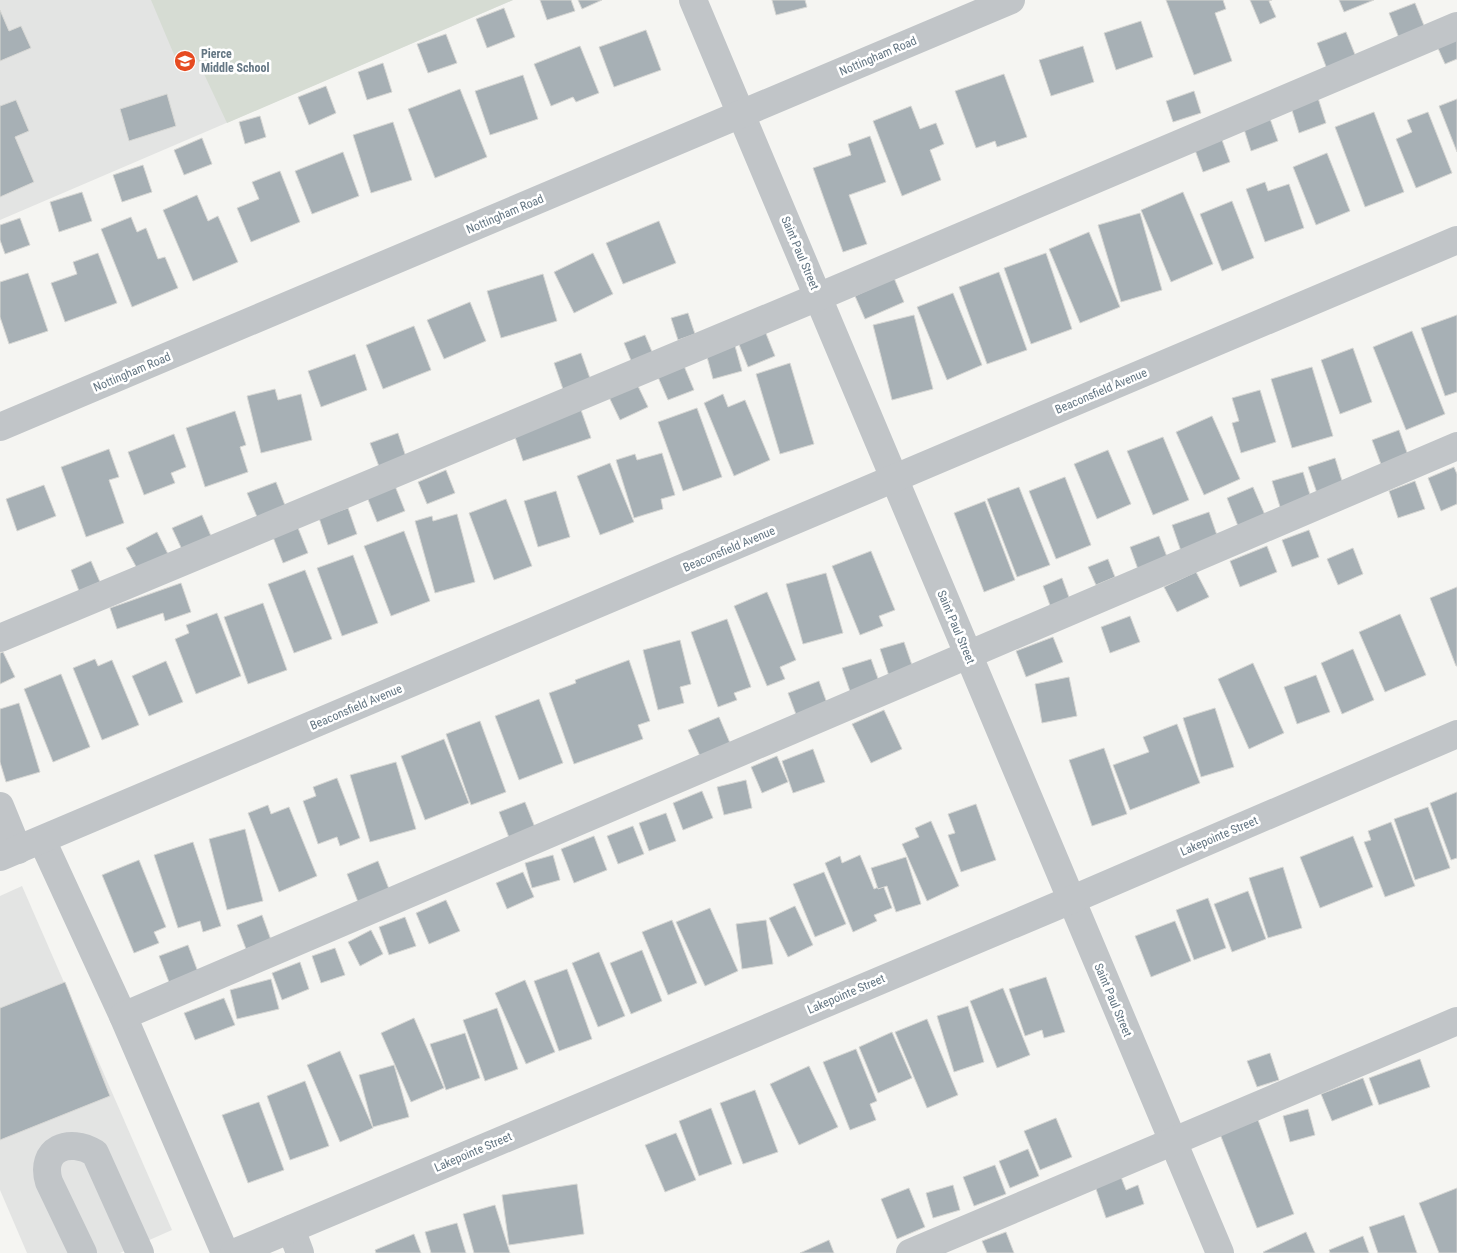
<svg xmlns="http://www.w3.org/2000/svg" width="1457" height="1253" viewBox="0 0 1457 1253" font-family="'Roboto Condensed',sans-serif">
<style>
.built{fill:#e3e4e3}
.green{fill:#d6dcd3}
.building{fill:#a7b0b5;stroke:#d7d7d4}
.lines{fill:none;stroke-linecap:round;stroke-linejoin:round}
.minor{stroke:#c1c5c8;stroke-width:28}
.labels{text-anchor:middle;stroke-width:5;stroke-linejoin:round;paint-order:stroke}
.poi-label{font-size:12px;font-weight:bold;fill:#647683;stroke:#fff;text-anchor:start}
.street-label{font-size:12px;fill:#647683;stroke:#fff}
</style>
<rect width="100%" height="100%" fill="#f5f5f2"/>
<!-- built -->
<g class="built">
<path d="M0,0h513l-513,220z"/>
<path d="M22,886l150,344 -52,23h-93l-27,-63v-294z"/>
</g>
<!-- green -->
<path class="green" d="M151,0h362l-286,123 -30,-64 -19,5z"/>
<!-- building -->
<g class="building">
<path d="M540,0h31l4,11 -28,9z"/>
<path d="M578,0h24l-20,9z"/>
<path d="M772,0h33l2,7 -31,8z"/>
<path d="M1166,0h57l3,9 -11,4 17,48 -38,14z"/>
<path d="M1250,0h22l-3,1 7,16 -16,7z"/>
<path d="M1339,0h35l-30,12z"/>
<path d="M1415,3l10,25 -26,10 -10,-25z"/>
<path d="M504,8l11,29 -28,11 -11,-29z"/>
<path d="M0,10l9,21 12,-5 10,22 -31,13z"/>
<path d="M1141,21l12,36 -37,13 -12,-37z"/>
<path d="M646,30l15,40 -47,17 -15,-40z"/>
<path d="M1346,32l10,25 -29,12 -10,-26z"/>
<path d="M446,34l11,29 -29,10 -11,-29z"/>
<path d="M1457,38v21l-12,5 -8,-18z"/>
<path d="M580,46l19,47 -23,9 -3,-5 -22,9 -17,-42z"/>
<path d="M1083,46l11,36 -43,14 -12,-36z"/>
<path d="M383,63l9,29 -25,8 -9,-28z"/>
<path d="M1004,74l23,63 -30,10 -2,-6 -19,7 -21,-57z"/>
<path d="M523,75l15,44 -48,16 -15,-44z"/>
<path d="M326,86l10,27 -27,12 -11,-28z"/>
<path d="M460,89l27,68 -52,21 -27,-69z"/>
<path d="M1194,91l7,22 -28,9 -7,-21z"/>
<path d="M167,94l9,32 -47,15 -9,-32z"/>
<path d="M1318,98l8,25 -27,10 -8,-26z"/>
<path d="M1457,99v53l-18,-46z"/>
<path d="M16,100l13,31 -14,6 19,45 -34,15v-91z"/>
<path d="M911,106l9,23 16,-6 8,21 -14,6 11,30 -39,16 -29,-75z"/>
<path d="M1374,112l30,80 -39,15 -30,-80z"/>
<path d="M1428,112l24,61 -36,15 -20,-49 16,-7 -5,-12z"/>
<path d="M260,116l6,21 -21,7 -6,-22z"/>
<path d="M1269,116l9,25 -27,10 -8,-25z"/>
<path d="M393,122l19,58 -41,13 -18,-58z"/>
<path d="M870,136l16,46 -37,13 18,49 -24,8 -30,-84 38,-13 -3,-11z"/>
<path d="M202,138l10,26 -28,11 -10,-25z"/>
<path d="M1222,140l8,22 -27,10 -8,-22z"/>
<path d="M343,152l16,44 -47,18 -17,-43z"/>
<path d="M1327,153l23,58 -34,14 -23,-58z"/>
<path d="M143,165l9,27 -30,10 -9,-27z"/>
<path d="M280,171l20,51 -49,20 -14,-34 22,-9 -7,-17z"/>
<path d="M1265,182l3,9 21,-7 15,44 -39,14 -19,-53z"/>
<path d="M82,192l10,29 -33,11 -9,-30z"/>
<path d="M1183,192l30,72 -42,18 -30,-72z"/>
<path d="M197,195l11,26 10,-5 20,46 -45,19 -30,-71z"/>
<path d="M1232,201l22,57 -32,13 -22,-57z"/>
<path d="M1140,213l22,77 -41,12 -23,-77z"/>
<path d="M131,217l6,15 9,-4 12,31 7,-2 13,31 -46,19 -31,-78z"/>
<path d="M20,218l10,27 -25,9 -5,-14v-15z"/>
<path d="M659,221l17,42 -53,21 -17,-41z"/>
<path d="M1089,232l31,75 -40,16 -31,-74z"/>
<path d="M98,253l19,50 -52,19 -14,-39 26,-9 -4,-12z"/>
<path d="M593,253l20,41 -39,19 -20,-41z"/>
<path d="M1046,253l26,76 -41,15 -27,-76z"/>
<path d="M999,272l28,78 -40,14 -28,-77z"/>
<path d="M28,273l20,58 -39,13 -9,-27v-35z"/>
<path d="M543,274l14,47 -56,17 -14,-47z"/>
<path d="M894,278l10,24 -39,17 -10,-23z"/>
<path d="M953,293l29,72 -35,15 -30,-73z"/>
<path d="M470,302l16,39 -42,18 -17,-39z"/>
<path d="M688,313l7,21 -17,6 -7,-22z"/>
<path d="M914,315l19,74 -41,11 -19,-75z"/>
<path d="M1457,315v77l-12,4 -24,-68z"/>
<path d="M414,326l17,44 -48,19 -17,-44z"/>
<path d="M765,331l10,25 -27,11 -10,-25z"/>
<path d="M1412,331l33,83 -39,16 -33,-83z"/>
<path d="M645,335l10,24 -21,9 -10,-25z"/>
<path d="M735,346l7,25 -29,8 -7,-26z"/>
<path d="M1353,348l19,54 -32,12 -19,-54z"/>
<path d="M581,353l10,28 -27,11 -10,-29z"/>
<path d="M355,354l12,36 -46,17 -13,-36z"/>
<path d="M790,363l24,81 -34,10 -24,-80z"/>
<path d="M684,366l10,24 -26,10 -10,-23z"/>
<path d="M1312,367l21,69 -41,12 -21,-69z"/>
<path d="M636,382l12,25 -28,13 -12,-25z"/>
<path d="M275,389l3,11 23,-6 11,46 -51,13 -14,-57z"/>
<path d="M1260,390l16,52 -35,11 -9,-30 7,-2 -7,-23z"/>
<path d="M723,394l5,13 17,-7 25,60 -36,16 -30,-73z"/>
<path d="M697,408l25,69 -39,14 -25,-69z"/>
<path d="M581,410l10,28 -68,23 -9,-27z"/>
<path d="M235,411l11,34 -6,2 8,25 -43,15 -19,-59z"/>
<path d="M1212,416l28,63 -36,16 -28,-63z"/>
<path d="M1399,430l10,28 -27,9 -10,-27z"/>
<path d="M398,433l9,27 -27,9 -10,-26z"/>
<path d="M174,434l12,33 -15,6 4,10 -31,12 -16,-43z"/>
<path d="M1163,437l26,63 -36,15 -26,-64z"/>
<path d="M109,449l10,28 -10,3 15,43 -38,14 -25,-70z"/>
<path d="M1108,450l23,54 -34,15 -23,-55z"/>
<path d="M662,453l13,42 -14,4 2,10 -29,9 -18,-58 19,-6 2,6z"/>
<path d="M1335,458l9,29 -26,9 -10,-29z"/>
<path d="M610,463l24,59 -34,13 -23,-59z"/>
<path d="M1454,467l3,7v30l-16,7 -13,-33z"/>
<path d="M446,470l9,23 -28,11 -9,-22z"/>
<path d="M1303,472l9,29 -31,9 -9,-29z"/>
<path d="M1065,477l26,68 -35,14 -27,-68z"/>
<path d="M1415,481l10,28 -27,9 -9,-27z"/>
<path d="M276,482l12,31 -28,11 -13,-31z"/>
<path d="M44,485l12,31 -39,15 -11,-32z"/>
<path d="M395,486l10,25 -28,11 -10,-25z"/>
<path d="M1019,487l31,78 -33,12 -30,-78z"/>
<path d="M1253,487l12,28 -27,11 -11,-28z"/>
<path d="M556,491l14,46 -32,10 -14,-46z"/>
<path d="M506,499l26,67 -38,14 -25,-67z"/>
<path d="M985,501l30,79 -31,12 -30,-79z"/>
<path d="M348,508l9,26 -29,11 -9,-27z"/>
<path d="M1209,512l10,29 -37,13 -10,-29z"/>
<path d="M457,514l18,68 -40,11 -20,-72 17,-5 1,5z"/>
<path d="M202,515l12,28 -29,13 -13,-28z"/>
<path d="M298,528l10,25 -25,10 -10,-26z"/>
<path d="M1309,530l10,27 -27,10 -10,-27z"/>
<path d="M404,531l26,70 -39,15 -27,-70z"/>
<path d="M157,532l12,24 -30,16 -13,-24z"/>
<path d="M1159,536l10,26 -30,10 -9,-25z"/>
<path d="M1267,546l10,26 -37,15 -10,-26z"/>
<path d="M1353,548l10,26 -25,11 -11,-26z"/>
<path d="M871,551l24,59 -16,6 4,10 -23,9 -28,-69z"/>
<path d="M353,555l25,68 -36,13 -25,-68z"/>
<path d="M1108,559l7,18 -19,8 -8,-18z"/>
<path d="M91,561l9,21 -21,9 -8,-21z"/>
<path d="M305,570l27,69 -38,14 -26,-69z"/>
<path d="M1196,572l13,25 -32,15 -13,-25z"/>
<path d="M826,573l17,60 -40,11 -17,-60z"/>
<path d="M1062,578l8,22 -19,8 -8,-22z"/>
<path d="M181,583l10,29 -26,9 -2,-8 -46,16 -7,-21z"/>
<path d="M1457,587v79h-1l-26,-68z"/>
<path d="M767,592l29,68 -16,7 5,12 -18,7 -33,-80z"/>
<path d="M263,603l24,67 -39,14 -24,-67z"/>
<path d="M217,613l24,63 -45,18 -21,-55 14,-6 -3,-8z"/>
<path d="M1400,614l26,61 -41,17 -26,-60z"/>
<path d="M1130,616l10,26 -30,11 -9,-26z"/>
<path d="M727,619l24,68 -17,6 3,7 -19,7 -27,-75z"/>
<path d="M1053,637l10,25 -37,15 -10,-26z"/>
<path d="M680,640l11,44 -11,3 4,16 -26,7 -15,-60z"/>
<path d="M904,642l10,29 -24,8 -10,-30z"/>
<path d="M1353,649l21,51 -32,14 -21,-51z"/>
<path d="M3,652l12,25 -15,7v-31z"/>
<path d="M95,659l3,7 14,-6 27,65 -37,15 -29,-72z"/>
<path d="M871,659l9,25 -29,10 -9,-26z"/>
<path d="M629,660l21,61 -12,4 5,14 -69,25 -25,-71 27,-10 -1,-3z"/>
<path d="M166,661l17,41 -34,14 -17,-40z"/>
<path d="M1253,663l31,70 -35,16 -31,-70z"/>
<path d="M61,674l29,73 -37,15 -29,-73z"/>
<path d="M1316,675l14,37 -33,12 -13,-37z"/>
<path d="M1069,677l8,39 -35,7 -7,-39z"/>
<path d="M819,681l9,25 -31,11 -9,-24z"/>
<path d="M539,699l24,64 -44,17 -24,-64z"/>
<path d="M19,703l21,69 -34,10 -6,-20v-53z"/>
<path d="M1215,708l19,59 -33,10 -18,-59z"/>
<path d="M884,710l18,39 -31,14 -19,-39z"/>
<path d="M719,717l11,26 -30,13 -12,-26z"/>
<path d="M480,721l26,71 -35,13 -25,-71z"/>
<path d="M1177,724l23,59 -70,27 -17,-45 36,-13 -6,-15z"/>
<path d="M444,739l25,64 -44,17 -24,-64z"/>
<path d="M1104,748l23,66 -35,12 -23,-66z"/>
<path d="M813,749l12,33 -32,11 -11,-32z"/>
<path d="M777,756l11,26 -26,11 -11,-26z"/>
<path d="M396,762l20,67 -46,13 -20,-67z"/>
<path d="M337,778l23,60 -20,8 -3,-9 -19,7 -15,-43 13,-5 -3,-9z"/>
<path d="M746,780l6,28 -28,7 -7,-28z"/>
<path d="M702,791l11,27 -30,12 -10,-27z"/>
<path d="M1457,792v66l-6,2 -21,-57z"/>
<path d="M525,802l11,28 -26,10 -11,-28z"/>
<path d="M976,804l20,56 -35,12 -13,-37 7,-2 -7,-19z"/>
<path d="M268,805l3,9 18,-7 28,69 -38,16 -31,-79z"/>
<path d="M1428,807l22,61 -35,12 -21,-61z"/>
<path d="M666,813l10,28 -27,10 -10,-28z"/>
<path d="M931,821l28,65 -32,15 -25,-57 17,-7 -4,-9z"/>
<path d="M1391,822l24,64 -30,11 -21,-55 7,-2 -3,-9z"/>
<path d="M633,826l11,28 -26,10 -11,-28z"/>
<path d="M245,829l18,72 -36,9 -18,-71z"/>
<path d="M594,836l13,34 -33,13 -13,-34z"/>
<path d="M1353,836l20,51 -53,21 -20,-51z"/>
<path d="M193,842l28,84 -18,6 -3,-11 -22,7 -24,-73z"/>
<path d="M553,855l7,25 -28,8 -7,-25z"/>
<path d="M860,855l14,34 9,-4 9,23 -18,7 3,6 -24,11 -28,-69 15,-7 2,7z"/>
<path d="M906,857l15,47 -25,8 -9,-26 -9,3 -7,-21z"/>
<path d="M139,860l27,67 -12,5 5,11 -25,10 -32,-78z"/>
<path d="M378,861l11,28 -31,13 -11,-28z"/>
<path d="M1283,867l19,61 -34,10 -19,-60z"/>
<path d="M523,872l11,25 -27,12 -11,-26z"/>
<path d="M824,872l22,52 -31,13 -22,-53z"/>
<path d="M1248,891l18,48 -34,13 -18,-48z"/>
<path d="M1208,898l18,50 -32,12 -18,-50z"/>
<path d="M446,900l14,31 -31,13 -13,-31z"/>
<path d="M795,906l18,39 -25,12 -19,-39z"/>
<path d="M710,908l28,63 -33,15 -29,-64z"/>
<path d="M262,915l9,25 -25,9 -9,-24z"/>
<path d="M405,917l11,29 -27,9 -10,-28z"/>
<path d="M672,920l25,63 -29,12 -26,-63z"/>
<path d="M766,920l7,44 -31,5 -6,-45z"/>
<path d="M1175,921l16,40 -40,16 -16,-41z"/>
<path d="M371,930l12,24 -23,12 -12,-24z"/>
<path d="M188,945l10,27 -29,10 -10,-26z"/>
<path d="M335,948l10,27 -24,8 -9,-27z"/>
<path d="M642,950l20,51 -31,13 -21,-51z"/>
<path d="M599,952l26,64 -27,11 -26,-64z"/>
<path d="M300,962l9,27 -27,11 -10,-27z"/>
<path d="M567,969l25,70 -33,12 -25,-70z"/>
<path d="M1046,977l19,55 -21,6 -2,-8 -17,6 -16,-47z"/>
<path d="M271,979l8,30 -42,10 -7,-29z"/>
<path d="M525,980l30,72 -29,12 -31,-71z"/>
<path d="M65,982l45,114 -110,44v-132z"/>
<path d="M1003,988l27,67 -33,13 -27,-67z"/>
<path d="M224,998l11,27 -40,15 -11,-27z"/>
<path d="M968,1006l16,56 -30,10 -17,-56z"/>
<path d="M497,1008l21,61 -33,12 -22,-61z"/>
<path d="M414,1018l30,70 -33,14 -30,-69z"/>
<path d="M927,1019l31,76 -31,13 -32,-76z"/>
<path d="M892,1032l20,46 -34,15 -19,-46z"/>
<path d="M465,1033l15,45 -34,12 -16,-46z"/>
<path d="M856,1049l21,52 -7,3 6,16 -26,10 -27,-68z"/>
<path d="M340,1051l33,77 -33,14 -33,-77z"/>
<path d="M1270,1053l9,27 -22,7 -10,-26z"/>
<path d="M1420,1059l10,28 -51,18 -10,-27z"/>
<path d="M394,1065l15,52 -36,10 -14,-52z"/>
<path d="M809,1066l29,61 -39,18 -29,-61z"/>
<path d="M1363,1078l10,27 -41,16 -11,-27z"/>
<path d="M305,1081l24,65 -39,14 -23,-64z"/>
<path d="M755,1090l23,62 -35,12 -23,-61z"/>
<path d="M259,1102l25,68 -36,13 -26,-68z"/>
<path d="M711,1108l21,56 -33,12 -20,-55z"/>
<path d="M1308,1109l7,26 -25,7 -7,-26z"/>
<path d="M1056,1118l16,39 -32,13 -16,-39z"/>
<path d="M1258,1120l36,94 -37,14 -37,-94z"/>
<path d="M676,1133l20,47 -31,12 -20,-47z"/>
<path d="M1028,1149l11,27 -29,12 -11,-27z"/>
<path d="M995,1165l11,29 -32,12 -11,-29z"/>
<path d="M1121,1177l5,13 12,-5 6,19 -38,14 -11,-32z"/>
<path d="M577,1184l7,50 -75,11 -7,-50z"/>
<path d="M953,1185l7,25 -27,8 -7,-25z"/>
<path d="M909,1188l16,39 -28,12 -16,-40z"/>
<path d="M1457,1188v65h-18l-20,-50z"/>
<path d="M495,1205l15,48h-36l-11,-39z"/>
<path d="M1404,1215l13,38h-39l-9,-26z"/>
<path d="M457,1223l9,30h-35l-6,-21z"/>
<path d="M1006,1232l8,21h-27l-5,-12z"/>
<path d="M1306,1232l9,21h-51l-1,-1z"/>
<path d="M414,1234l7,19h-45l-1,-3z"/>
<path d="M1363,1236l6,17h-39l-1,-3z"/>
<path d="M829,1240l5,13h-34z"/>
</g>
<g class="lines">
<!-- minor -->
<g class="minor">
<path d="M693,0l527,1253"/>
<path d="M0,427l1011,-427"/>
<path d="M0,638l818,-341 639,-271"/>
<path d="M0,806l18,44"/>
<path d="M42,840l81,176 102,237"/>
<path d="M0,857l1457,-617"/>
<path d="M123,1016l1334,-570"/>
<path d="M291,1229l9,24"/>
<path d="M83,1253l-34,-71c-10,-33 20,-45 46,-29l45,100"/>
<path d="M234,1253l837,-353 386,-166"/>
<path d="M910,1253l547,-232"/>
</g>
</g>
<!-- icons -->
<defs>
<g id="school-disc" transform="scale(1.125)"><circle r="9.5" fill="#e64b21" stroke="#fff"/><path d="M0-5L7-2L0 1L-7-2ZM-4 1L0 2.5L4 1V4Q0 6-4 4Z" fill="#fff"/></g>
</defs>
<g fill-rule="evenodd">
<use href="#school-disc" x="185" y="61"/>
</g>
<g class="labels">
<!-- poi labels -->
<g class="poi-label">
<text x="201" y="58">Pierce<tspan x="201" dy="14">Middle School</tspan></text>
</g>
<!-- street labels -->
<g class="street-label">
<text transform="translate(878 56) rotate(-23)" y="4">Nottingham Road</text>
<text transform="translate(505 214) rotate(-23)" y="4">Nottingham Road</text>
<text transform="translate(800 253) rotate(67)" y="4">Saint Paul Street</text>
<text transform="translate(132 372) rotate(-23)" y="4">Nottingham Road</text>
<text transform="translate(1101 391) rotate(-23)" y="4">Beaconsfield Avenue</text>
<text transform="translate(729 549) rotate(-23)" y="4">Beaconsfield Avenue</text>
<text transform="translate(956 627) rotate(67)" y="4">Saint Paul Street</text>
<text transform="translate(356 707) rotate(-23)" y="4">Beaconsfield Avenue</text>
<text transform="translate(1219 836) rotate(-23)" y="4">Lakepointe Street</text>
<text transform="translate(846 994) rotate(-23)" y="4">Lakepointe Street</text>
<text transform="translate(1113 1000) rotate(67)" y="4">Saint Paul Street</text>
<text transform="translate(473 1152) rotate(-23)" y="4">Lakepointe Street</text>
</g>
</g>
</svg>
